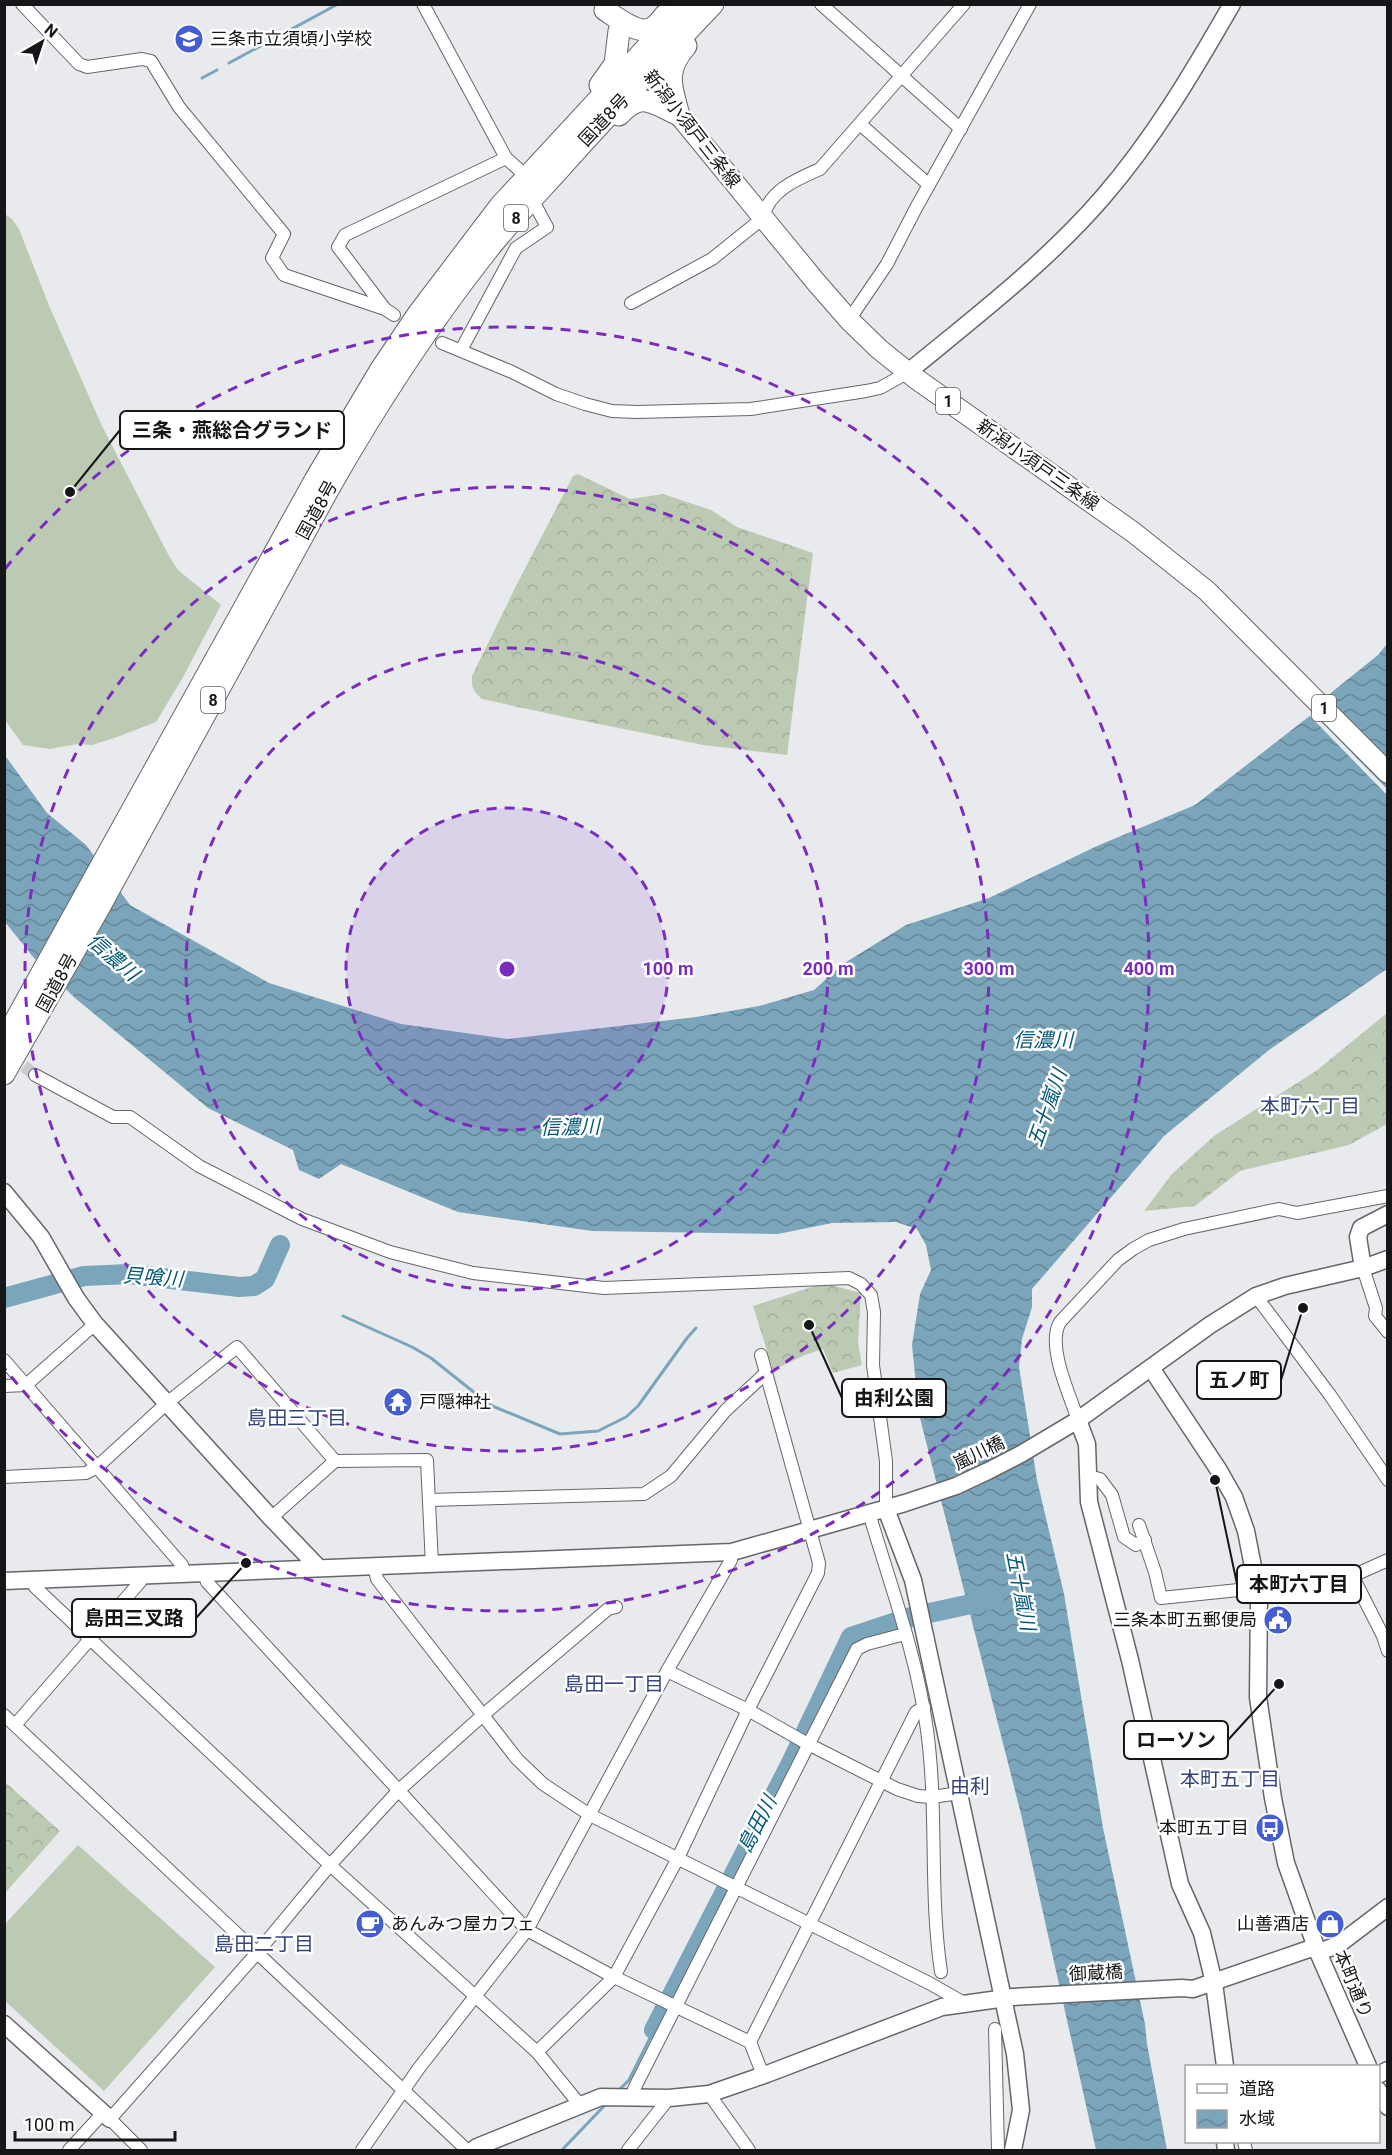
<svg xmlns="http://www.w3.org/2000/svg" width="1392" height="2155" viewBox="0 0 1392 2155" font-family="Roboto,'Noto Sans JP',sans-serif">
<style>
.forest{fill:url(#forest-crowns)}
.pitch{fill:#bccab3}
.water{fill:url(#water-waves)}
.pier{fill:#e8eaee}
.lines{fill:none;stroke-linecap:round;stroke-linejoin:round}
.stream{stroke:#7ba5ba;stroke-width:3}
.river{stroke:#7ba5ba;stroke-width:20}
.minor-tunnel{stroke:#c8cace;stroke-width:12;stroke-dasharray:12 6;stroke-linecap:butt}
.minor-casing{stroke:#64666a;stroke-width:14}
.tertiary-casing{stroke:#64666a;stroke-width:19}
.primary-casing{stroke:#64666a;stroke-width:22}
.trunk-casing{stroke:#64666a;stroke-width:23}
.minor{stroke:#fff;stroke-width:12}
.tertiary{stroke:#fff;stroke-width:16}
.primary{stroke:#fff;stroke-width:20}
.trunk{stroke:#fff;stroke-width:21}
.ring{fill:none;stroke:#7b2cbf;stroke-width:3;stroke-dasharray:10 8}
.labels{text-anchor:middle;stroke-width:5;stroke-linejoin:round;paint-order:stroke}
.shield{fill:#fff;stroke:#5b5c5d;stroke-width:1.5}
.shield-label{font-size:16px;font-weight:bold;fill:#151617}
.poi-label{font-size:18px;fill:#151617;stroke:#fff;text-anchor:start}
.street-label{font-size:18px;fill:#151617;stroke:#fff}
.water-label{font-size:20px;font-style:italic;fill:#045977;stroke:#fff}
.neighbourhood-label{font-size:20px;fill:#34447f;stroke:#fff}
.centre{fill:#7b2cbf;stroke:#fff;stroke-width:3}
.ring-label{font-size:18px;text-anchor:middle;font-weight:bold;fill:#7b2cbf;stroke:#fff;stroke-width:5;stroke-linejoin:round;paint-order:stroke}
.leader{fill:none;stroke:#151617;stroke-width:2}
.callout-dot{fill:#151617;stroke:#fff;stroke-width:2}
.callout{fill:#fff;stroke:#151617;stroke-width:2}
.callout-label{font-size:20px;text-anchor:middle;font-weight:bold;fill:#151617}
</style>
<defs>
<pattern id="forest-crowns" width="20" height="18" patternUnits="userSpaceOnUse" patternTransform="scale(1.5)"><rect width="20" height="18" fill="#bccab3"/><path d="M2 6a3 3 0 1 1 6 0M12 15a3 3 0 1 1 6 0" fill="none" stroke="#a1ad99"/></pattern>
<pattern id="water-waves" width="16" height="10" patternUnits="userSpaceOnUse" patternTransform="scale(1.5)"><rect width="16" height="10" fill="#7ba5ba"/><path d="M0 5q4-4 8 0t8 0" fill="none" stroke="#648596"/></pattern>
</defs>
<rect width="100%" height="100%" fill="#e8eaee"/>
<!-- forest -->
<g class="forest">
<path d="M578,474l52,25 33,-5 48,16 26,17 76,26 -26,202 -84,-10 -134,-27 -87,-19c-8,-7 -11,-12 -10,-23l44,-90 57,-110z"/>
<path d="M1387,1013v111l-38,21 -109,26 -45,35 -51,5 28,-37 42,-38 102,-65z"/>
<path d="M824,1283l37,10 -3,50 4,22 -29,8 -10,-24 -18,6 -32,15 -20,-64z"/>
<path d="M5,1782l55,49 -55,62z"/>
</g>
<!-- pitch -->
<g class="pitch">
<path d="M5,214l7,5 7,10 29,74 53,121 68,132 9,14 43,35 -39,74 -26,43 -39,15 -25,8 -15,-1 -27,5 -27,-4 -18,-25z"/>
<path d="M78,1845l137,122 -111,124 -99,-90v-77z"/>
</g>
<!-- water -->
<path class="water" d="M1387,644v325l-118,81 -105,86 -132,153v18l-10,32 -3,28 18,113 27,114 39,234 42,196 2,20 20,106h-71l-75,-336 -102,-400 -7,-69 8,-51 11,-24 -5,-25 -9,-16 -21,-7 -64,1 -54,11 -186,-3 -134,-19 -117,-48 -22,15 -20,-9 -6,-20 -85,-42 -133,-110 -41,-40 -29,-36 -1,-168 43,59 39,32 44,60 139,78 132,41 107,15 188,-22 63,-11 55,-16 29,-26 63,-39 83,-27 108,-52 98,-41 116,-90 21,-23 46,-37z"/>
<!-- pier -->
<path class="pier" d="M1311,711l76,78v6l-79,-81z"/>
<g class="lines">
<!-- stream -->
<g class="stream">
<path d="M229,63l109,-59"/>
<path d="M202,78l15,-8"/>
<path d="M343,1316l69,31 19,11 59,47 70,29 38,-3 28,-14 12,-11 49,-68 9,-10"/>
<path d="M619,2090l10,-10 25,-50"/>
<path d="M562,2150l44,-46"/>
</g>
<!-- river -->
<g class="river">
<path d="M4,1298l80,-22 45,-2 110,13 15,-1 11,-7 15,-34"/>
<path d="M654,2030l136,-265 61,-128 60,-20 83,-18"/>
</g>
<!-- minor-tunnel -->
<path class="minor-tunnel" d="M10,1055l25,20"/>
<!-- minor casing -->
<g class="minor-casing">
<g id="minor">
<path d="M22,4l57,60 8,3 55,-8 9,2 28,46 105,127 -12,24 12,17 101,34 9,6"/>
<path d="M423,4l83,154 20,18"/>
<path d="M821,4l140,125"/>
<path d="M860,124l69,61"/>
<path d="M631,303l81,-44 51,-41c5,-27 34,-39 57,-49l144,-165"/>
<path d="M385,309l-47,-62 7,-12 161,-77"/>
<path d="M849,320l38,-56 29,-56 114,-204"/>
<path d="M442,343l70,29 44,22 29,10 27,7 25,1 114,-3 115,-18 14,-3 27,-15"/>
<path d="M461,350l55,-102 31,-21 -15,-28"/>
<path d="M35,1075l78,42h17l69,49 103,53 88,33 83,21 131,15 245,-10 12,6 10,11 3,17 -1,53 13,96v48"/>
<path d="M1363,1268l13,40 -1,8 13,16"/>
<path d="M1256,1296l74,99 58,85"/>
<path d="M4,1360l178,205 3,8"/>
<path d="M4,1386l22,-1 69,-61"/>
<path d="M1078,1420c-8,-25 -32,-74 -18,-98l58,-62 15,-11 16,-9 35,-11 95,-20 18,4 91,-17"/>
<path d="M1088,1476l12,3 12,16 12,42 12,8 9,-5"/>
<path d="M4,1477l82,-4 11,-6 70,-64 70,-56 98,114"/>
<path d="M429,1500l215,-6 27,-18 55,-66 40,-37"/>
<path d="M869,1513c21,71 48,143 58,217 11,80 2,162 14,242"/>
<path d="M271,1518l64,-57 92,-1 5,105"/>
<path d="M1139,1525l16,47 6,26 97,-10"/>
<path d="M374,1566l3,13 140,180 26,25 47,31 339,168 37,21"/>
<path d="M204,1573l3,9 320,348 87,47 136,65 13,33"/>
<path d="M1353,1577l30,59 5,15"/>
<path d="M32,1580l3,7 295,278 207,187 43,53"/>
<path d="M1259,1597l53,-3 76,-34"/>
<path d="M667,1671l81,39 60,34 89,45 21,7 13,1 29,-4"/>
<path d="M4,1715l463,435"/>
<path d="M15,1725l125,-143 3,-8"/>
<path d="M995,2029l3,121"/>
<path d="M750,2042l166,-330 8,-5"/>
<path d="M537,2052l77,-75 63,-117 71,-150 70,-137 1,-10 -58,-208"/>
<path d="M709,2094l40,56"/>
<path d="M636,2098l-2,-9 223,-440 10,-5 38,-10"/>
<path d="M1244,2142l2,8"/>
<path d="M69,2150l34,-37"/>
<path d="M141,2150l-31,-31 147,-166 73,-88 69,-75 84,-75 125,-106 8,-2"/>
<path d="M362,2150l57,-82 108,-138 140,-259 64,-111 1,-8"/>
<path d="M628,2150l41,-52"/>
</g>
</g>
<!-- tertiary casing -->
<g class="tertiary-casing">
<g id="tertiary">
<path d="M907,373c68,-56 139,-110 196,-176 51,-59 90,-125 129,-193"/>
<path d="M4,1192l37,45 35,61 19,26 176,194 48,50"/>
<path d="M1363,1268l-5,-31 3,-9 27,-14"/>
<path d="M1151,1368l67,101 16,28 12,34 13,66 -1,100 15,101 13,65 31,87 51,116"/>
<path d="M1078,1420l9,24 2,58 41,158 50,224 22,49 12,50 11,83"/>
<path d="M886,1509l27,71 102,474 6,56 -8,40"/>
<path d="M4,1581l728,-29 173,-49 51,-17 32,-15 33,-17 57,-34 132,-95 46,-29 29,-10 78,-18 25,-9"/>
<path d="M4,2024l106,95"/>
<path d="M1378,2075l10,-5"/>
<path d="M1378,2090l10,17"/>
<path d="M1225,2142l1,8"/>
<path d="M473,2150l4,-3 124,-50 68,1 40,-4 58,-20 175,-67 71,-10 169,-9 11,1 116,-40 15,1 14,-5 50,-38"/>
</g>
</g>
<!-- primary casing -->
<g class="primary-casing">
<path id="primary" d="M640,60l39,55 136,166 34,39 30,29 36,29 218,154 74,59 181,182"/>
</g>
<!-- trunk casing -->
<g class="trunk-casing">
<g id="trunk">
<path d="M605,10c11,7 31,24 45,19 6,-2 11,-9 15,-14"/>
<path d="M600,85l15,-21 4,-33"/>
<path d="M619,115c23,-25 33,-12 60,0"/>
<path d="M679,115c-8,-29 -15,-44 7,-69"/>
<path d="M4,1041l311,-561 66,-111 37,-55 82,-108 187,-202"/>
<path d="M4,1074l95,-166 229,-418c47,-83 99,-163 158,-238 21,-27 46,-53 69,-78 51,-58 105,-114 158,-170"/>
</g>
</g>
<!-- minor -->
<use href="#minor" class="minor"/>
<!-- tertiary -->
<use href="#tertiary" class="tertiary"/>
<!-- primary -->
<use href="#primary" class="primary"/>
<!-- trunk -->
<use href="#trunk" class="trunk"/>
</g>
<!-- distance rings -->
<circle cx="507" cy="969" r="161" fill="#7b2cbf" fill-opacity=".12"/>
<g class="ring">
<circle cx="507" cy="969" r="161"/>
<circle cx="507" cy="969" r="321"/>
<circle cx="507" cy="969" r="482"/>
<path d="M5 569A642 642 0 1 1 5 1369"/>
</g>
<!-- icons -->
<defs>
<g id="school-disc" transform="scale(1.5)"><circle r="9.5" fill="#445ed2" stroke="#fff"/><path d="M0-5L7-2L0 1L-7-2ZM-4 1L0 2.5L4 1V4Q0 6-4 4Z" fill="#fff"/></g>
<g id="temple-disc" transform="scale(1.5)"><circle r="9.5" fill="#445ed2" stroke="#fff"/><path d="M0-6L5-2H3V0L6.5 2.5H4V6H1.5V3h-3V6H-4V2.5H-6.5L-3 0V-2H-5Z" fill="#fff"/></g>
<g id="civic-disc" transform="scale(1.5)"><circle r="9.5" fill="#445ed2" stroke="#fff"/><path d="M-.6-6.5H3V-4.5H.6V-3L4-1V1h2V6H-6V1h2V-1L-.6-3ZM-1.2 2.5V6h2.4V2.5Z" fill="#fff"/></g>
<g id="bus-disc" transform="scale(1.5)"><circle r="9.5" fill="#445ed2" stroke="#fff"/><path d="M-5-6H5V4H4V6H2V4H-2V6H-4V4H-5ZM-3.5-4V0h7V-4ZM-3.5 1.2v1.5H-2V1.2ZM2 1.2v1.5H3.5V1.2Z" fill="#fff"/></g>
<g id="cafe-disc" transform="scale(1.5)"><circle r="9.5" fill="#445ed2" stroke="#fff"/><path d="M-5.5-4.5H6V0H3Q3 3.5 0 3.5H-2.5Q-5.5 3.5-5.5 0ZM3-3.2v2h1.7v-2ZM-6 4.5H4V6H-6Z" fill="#fff"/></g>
<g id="shop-disc" transform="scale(1.5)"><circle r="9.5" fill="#445ed2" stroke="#fff"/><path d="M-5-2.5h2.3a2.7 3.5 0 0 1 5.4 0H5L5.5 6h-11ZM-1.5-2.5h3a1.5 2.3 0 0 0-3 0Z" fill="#fff"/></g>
</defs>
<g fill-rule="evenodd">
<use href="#school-disc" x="189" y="39"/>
<use href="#temple-disc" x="398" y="1402"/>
<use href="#civic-disc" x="1278" y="1620"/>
<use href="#bus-disc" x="1270" y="1828"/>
<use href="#cafe-disc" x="370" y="1924"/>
<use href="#shop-disc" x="1330" y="1924"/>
</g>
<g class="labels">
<!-- shield labels -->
<g class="shield">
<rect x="504" y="205" width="24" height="26" rx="4.5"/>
<rect x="936" y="388" width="24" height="26" rx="4.5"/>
<rect x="201" y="687" width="24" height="26" rx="4.5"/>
<rect x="1312" y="695" width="24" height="26" rx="4.5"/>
</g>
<g class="shield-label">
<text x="516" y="224">8</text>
<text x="948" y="407">1</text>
<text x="213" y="706">8</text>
<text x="1324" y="714">1</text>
</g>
<!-- poi labels -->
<g class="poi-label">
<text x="210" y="45">三条市立須頃小学校</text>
<text x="419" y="1408">戸隠神社</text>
<text x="1257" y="1626" text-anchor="end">三条本町五郵便局</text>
<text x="1249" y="1834" text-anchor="end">本町五丁目</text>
<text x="391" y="1930">あんみつ屋カフェ</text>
<text x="1309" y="1930" text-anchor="end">山善酒店</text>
</g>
<!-- street labels -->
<g class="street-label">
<text transform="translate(604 120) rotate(-47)" y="6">国道8号</text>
<text transform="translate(692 129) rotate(52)" y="6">新潟小須戸三条線</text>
<text transform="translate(1038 465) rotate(35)" y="6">新潟小須戸三条線</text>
<text transform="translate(317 510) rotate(-61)" y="6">国道8号</text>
<text transform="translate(57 983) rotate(-61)" y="6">国道8号</text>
<text transform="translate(979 1453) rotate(-26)" y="6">嵐川橋</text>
<text transform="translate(1096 1973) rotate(-3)" y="6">御蔵橋</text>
<text transform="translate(1353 1984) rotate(67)" y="6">本町通り</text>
</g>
<!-- water labels -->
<g class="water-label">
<text transform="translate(113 957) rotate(41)" y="7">信濃川</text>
<text x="1043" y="1047">信濃川</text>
<text transform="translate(1047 1108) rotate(-71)" y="7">五十嵐川</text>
<text transform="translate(570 1127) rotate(-1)" y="7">信濃川</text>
<text transform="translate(153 1277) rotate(4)" y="7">貝喰川</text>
<text transform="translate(1021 1591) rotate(79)" y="7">五十嵐川</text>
<text transform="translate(757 1824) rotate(-63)" y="7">島田川</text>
</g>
<!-- neighbourhood labels -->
<g class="neighbourhood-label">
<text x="1310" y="1113">本町六丁目</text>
<text x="297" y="1425">島田三丁目</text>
<text x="614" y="1691">島田一丁目</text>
<text x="1230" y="1786">本町五丁目</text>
<text x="970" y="1793">由利</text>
<text x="264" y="1951">島田二丁目</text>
</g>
</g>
<circle cx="507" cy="969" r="9" class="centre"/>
<g class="ring-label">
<text x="668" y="975">100 m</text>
<text x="828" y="975">200 m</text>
<text x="989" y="975">300 m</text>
<text x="1149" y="975">400 m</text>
</g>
<!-- callouts -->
<path class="leader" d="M70 492L120 430M1303 1308L1281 1380M809 1325L842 1398M1215 1480L1237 1584M246 1563L196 1618M1279 1684L1228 1740"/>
<g class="callout-dot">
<circle cx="70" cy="492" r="6"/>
<circle cx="1303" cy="1308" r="6"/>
<circle cx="809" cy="1325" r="6"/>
<circle cx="1215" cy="1480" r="6"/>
<circle cx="246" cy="1563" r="6"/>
<circle cx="1279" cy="1684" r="6"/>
</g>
<g class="callout">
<rect x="120" y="411" width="224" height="38" rx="6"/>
<rect x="1197" y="1361" width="84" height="38" rx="6"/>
<rect x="842" y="1379" width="104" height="38" rx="6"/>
<rect x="1237" y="1565" width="124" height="38" rx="6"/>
<rect x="72" y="1599" width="124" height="38" rx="6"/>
<rect x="1124" y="1721" width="104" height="38" rx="6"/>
</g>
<g class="callout-label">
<text x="232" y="437">三条・燕総合グランド</text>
<text x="1239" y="1387">五ノ町</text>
<text x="894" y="1405">由利公園</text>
<text x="1299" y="1591">本町六丁目</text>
<text x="134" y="1625">島田三叉路</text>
<text x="1176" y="1747">ローソン</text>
</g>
<!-- border -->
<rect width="1392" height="2155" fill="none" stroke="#151617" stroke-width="12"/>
<!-- legend -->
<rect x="1185" y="2065" width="195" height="78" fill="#ffffff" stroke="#a1a2a2" stroke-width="1.5"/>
<rect x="1197" y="2084" width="30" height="9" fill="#ffffff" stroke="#a1a2a2" stroke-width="1.5"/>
<text x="1239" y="2095" font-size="18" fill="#151617">道路</text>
<rect x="1197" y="2110" width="30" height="18" fill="url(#water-waves)" stroke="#a1a2a2" stroke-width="1.5"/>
<text x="1239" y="2125" font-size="18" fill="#151617">水域</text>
<!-- north arrow -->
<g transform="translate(42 42) rotate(39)" stroke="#ffffff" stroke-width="4.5" paint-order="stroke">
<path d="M0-4.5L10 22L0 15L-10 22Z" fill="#151617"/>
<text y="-9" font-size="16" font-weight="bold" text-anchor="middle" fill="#151617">N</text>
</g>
<!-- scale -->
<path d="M15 2131v9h160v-9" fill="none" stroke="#151617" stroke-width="3"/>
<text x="24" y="2131" font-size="18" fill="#151617" stroke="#ffffff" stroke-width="4.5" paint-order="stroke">100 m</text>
</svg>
